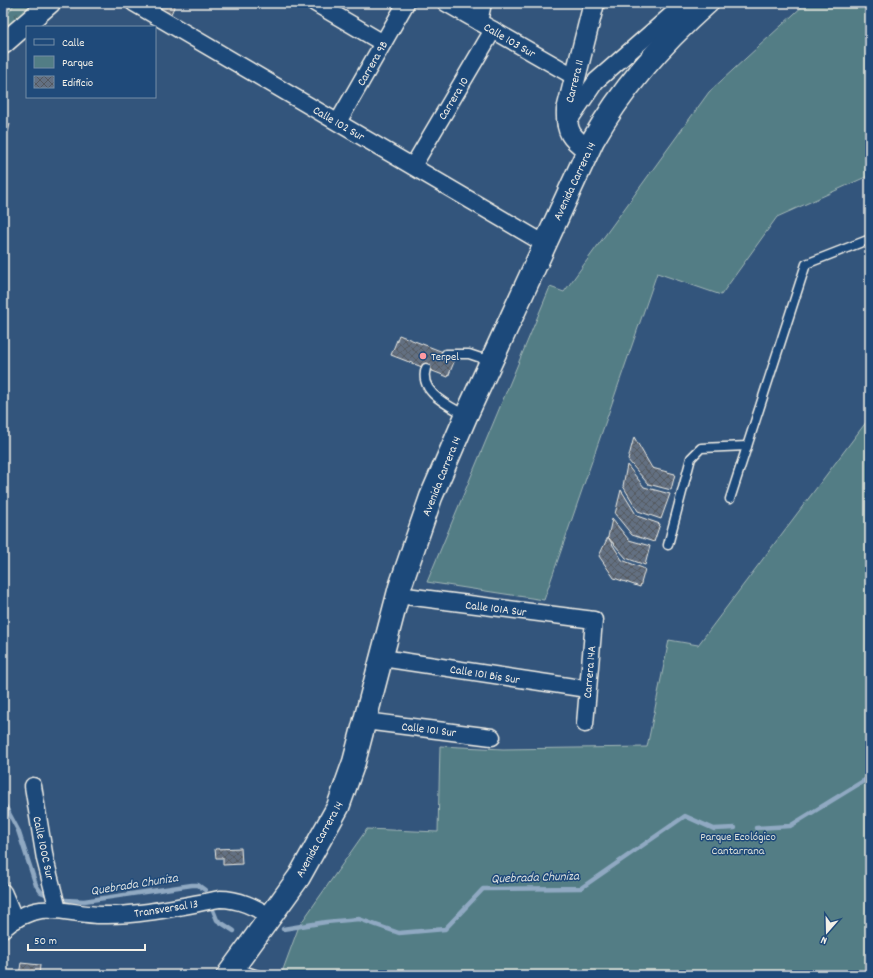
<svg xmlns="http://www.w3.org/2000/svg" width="873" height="978" viewBox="0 0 873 978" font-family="Dekko,sans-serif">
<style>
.grass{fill:url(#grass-tufts);stroke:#a3b7b6}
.park{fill:#527d85;stroke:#a3b7b6}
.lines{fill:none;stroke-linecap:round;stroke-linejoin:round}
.stream{stroke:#90a9c2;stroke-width:4.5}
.building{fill:url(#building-cross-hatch);stroke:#f4f1e8}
.service-casing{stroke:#f4f1e8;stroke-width:11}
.minor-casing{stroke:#f4f1e8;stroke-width:19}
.tertiary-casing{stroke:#f4f1e8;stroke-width:23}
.secondary-casing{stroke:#f4f1e8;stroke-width:25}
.service{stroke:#1f4a7a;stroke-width:8}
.minor{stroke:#1f4a7a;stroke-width:16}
.tertiary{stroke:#1f4a7a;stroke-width:20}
.secondary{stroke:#1f4a7a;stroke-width:22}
.poi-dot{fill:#ff9aa2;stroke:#1f4a7a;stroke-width:1.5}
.labels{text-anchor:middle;stroke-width:3;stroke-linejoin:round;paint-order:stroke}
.street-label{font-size:12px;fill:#f4f1e8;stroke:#1f4a7a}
.poi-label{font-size:12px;fill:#f4f1e8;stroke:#1f4a7a;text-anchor:start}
.park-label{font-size:12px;fill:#dce0d9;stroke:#1f4a7a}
.water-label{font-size:13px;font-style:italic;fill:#dbdfde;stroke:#1f4a7a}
</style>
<defs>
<pattern id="grass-tufts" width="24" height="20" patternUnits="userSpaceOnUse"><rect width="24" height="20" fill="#527d85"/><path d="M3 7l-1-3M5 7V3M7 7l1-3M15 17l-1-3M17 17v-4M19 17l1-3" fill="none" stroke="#4e6569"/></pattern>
<pattern id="building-cross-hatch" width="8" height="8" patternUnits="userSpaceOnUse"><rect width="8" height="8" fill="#637082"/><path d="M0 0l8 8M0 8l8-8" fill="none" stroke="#555a61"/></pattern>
</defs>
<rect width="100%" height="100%" fill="#33557c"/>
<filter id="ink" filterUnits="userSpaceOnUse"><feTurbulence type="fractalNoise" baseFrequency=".025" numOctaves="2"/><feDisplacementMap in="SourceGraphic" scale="8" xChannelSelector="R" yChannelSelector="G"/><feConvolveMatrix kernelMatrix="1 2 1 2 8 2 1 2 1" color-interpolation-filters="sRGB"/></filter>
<g filter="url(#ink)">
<!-- grass -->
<path class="grass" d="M3,3h34l-34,29z"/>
<!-- park -->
<g class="park">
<path d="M3,3h12l-11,17 -1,-1z"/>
<path d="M806,3h64v172l-93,42 -56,78 -64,-22 -113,327 -117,-18 123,-295 14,5 145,-200z"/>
<path d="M870,410v565h-589l18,-49 68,-97 71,3 2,-86 63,3 144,-2 22,-107 29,5 169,-224z"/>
</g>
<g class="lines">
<!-- stream -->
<g class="stream">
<path d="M3,802l15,28 18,55 5,7 9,4"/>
<path d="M756,828l34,-2 80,-49"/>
<path d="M65,900l19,1 108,-16h6l7,5"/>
<path d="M211,905l6,15 17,11"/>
<path d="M283,929l43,-7 33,-3 40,14 46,-4 38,-40 98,-1 104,-72 29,13 21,-1"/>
</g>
</g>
<!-- building -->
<g class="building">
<path d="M160,3h16l-6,13 -12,-10z"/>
<path d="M3,122l7,2 -2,8 -5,-1z"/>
<path d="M399,335l57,22 -8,20 -57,-22z"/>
<path d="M634,437l18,31 23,6 -4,16 -23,-6 -20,-24z"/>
<path d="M627,465l17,22 26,7 -9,25 -23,-8 -15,-25z"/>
<path d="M621,490l16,26 23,8 -6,18 -22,-7 -17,-21z"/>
<path d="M612,519l17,21 21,6 -5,19 -19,-7 -18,-21z"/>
<path d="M608,537l14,23 23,9 -5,18 -26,-9 -15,-22z"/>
<path d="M241,848l1,16 -19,1v-7h-7l-1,-9z"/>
<path d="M21,963l19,2 -1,10h-20z"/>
</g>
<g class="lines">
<!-- service casing -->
<g class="service-casing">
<g id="service">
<path d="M446,354h23l21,7"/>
<path d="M426,368c-8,24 22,37 39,47"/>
<path d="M730,499l76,-235 64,-25"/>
<path d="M668,545l23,-87 10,-10 46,-2"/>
<path d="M234,967l24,8"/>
</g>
</g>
<!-- minor casing -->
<g class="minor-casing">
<g id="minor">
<path d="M134,3l411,241"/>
<path d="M315,3l68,40"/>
<path d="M446,3l129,74"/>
<path d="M479,22l4,-19"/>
<path d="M338,122l68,-119"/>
<path d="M566,125l30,-44 89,-78"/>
<path d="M413,166l80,-136"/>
<path d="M398,595l196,25 -9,104"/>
<path d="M382,658l205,31"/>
<path d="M365,721l127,16"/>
<path d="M33,786l12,73 13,51"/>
<path d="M3,892l12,28"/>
<path d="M3,929c10,-9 24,-17 38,-19 20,-2 40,5 61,5 39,1 79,-9 118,-16 19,0 35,8 51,18"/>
</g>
</g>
<!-- tertiary casing -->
<g class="tertiary-casing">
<g id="tertiary">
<path d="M3,44l47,-41"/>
<path d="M588,150c-17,-12 -22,-18 -21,-40l27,-107"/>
</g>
</g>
<!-- secondary casing -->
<g class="secondary-casing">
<path id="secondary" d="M228,975l71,-98 39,-70 16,-45 46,-175 31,-90 35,-81 127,-276c30,-53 68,-96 114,-137"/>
</g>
<!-- service -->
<use href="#service" class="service"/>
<!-- minor -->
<use href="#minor" class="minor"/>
<!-- tertiary -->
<use href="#tertiary" class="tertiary"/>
<!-- secondary -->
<use href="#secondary" class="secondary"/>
</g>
</g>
<!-- markers -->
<circle class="poi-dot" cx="423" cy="356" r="4"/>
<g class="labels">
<!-- street labels -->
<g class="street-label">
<text transform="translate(510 40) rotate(30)" y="4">Calle 103 Sur</text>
<text transform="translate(372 63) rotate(-60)" y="4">Carrera 9B</text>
<text transform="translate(574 81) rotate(-76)" y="4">Carrera 11</text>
<text transform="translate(453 98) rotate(-59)" y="4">Carrera 10</text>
<text transform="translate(339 123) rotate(30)" y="4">Calle 102 Sur</text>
<text transform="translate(574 181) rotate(-65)" y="4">Avenida Carrera 14</text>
<text transform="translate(441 476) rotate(-68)" y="4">Avenida Carrera 14</text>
<text transform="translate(496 608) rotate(7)" y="4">Calle 101A Sur</text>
<text transform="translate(589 672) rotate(-85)" y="4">Carrera 14A</text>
<text transform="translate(485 674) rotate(9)" y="4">Calle 101 Bis Sur</text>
<text transform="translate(429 729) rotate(7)" y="4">Calle 101 Sur</text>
<text transform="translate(319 839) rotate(-61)" y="4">Avenida Carrera 14</text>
<text transform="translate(44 848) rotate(78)" y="4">Calle 100C Sur</text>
<text transform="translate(166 908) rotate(-9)" y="4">Transversal 13</text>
</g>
<!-- poi labels -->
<g class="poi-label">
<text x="431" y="360">Terpel</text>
</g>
<!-- park labels -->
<g class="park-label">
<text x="738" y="840">Parque Ecológico<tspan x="738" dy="14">Cantarrana</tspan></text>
</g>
<!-- water labels -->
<g class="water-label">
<text transform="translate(535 876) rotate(-2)" y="5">Quebrada Chuniza</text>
<text transform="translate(134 883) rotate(-9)" y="5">Quebrada Chuniza</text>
</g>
</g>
<!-- margin -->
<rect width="873" height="978" fill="none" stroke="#1f4a7a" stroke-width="16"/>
<rect x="8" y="8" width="857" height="962" fill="none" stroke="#f4f1e8" stroke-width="1.5" filter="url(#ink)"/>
<!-- legend -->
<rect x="26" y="26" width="130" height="72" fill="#1f4a7a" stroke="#748da6"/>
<rect x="34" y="39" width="20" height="6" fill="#1f4a7a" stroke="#748da6"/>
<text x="62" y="46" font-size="12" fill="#f4f1e8">Calle</text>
<rect x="34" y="56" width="20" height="12" fill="#527d85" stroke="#748da6"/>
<text x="62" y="66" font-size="12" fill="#f4f1e8">Parque</text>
<rect x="34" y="76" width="20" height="12" fill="url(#building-cross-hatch)" stroke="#748da6"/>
<text x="62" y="86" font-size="12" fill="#f4f1e8">Edificio</text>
<!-- north arrow -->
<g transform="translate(827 932) rotate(200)" stroke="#1f4a7a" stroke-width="3" paint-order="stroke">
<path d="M0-3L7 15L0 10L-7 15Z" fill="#f4f1e8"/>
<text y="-6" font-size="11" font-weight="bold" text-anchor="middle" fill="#f4f1e8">N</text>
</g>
<!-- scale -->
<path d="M28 944v6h117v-6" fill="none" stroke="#f4f1e8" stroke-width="2"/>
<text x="34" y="944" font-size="12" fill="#f4f1e8" stroke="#1f4a7a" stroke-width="3" paint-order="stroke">50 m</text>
</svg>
